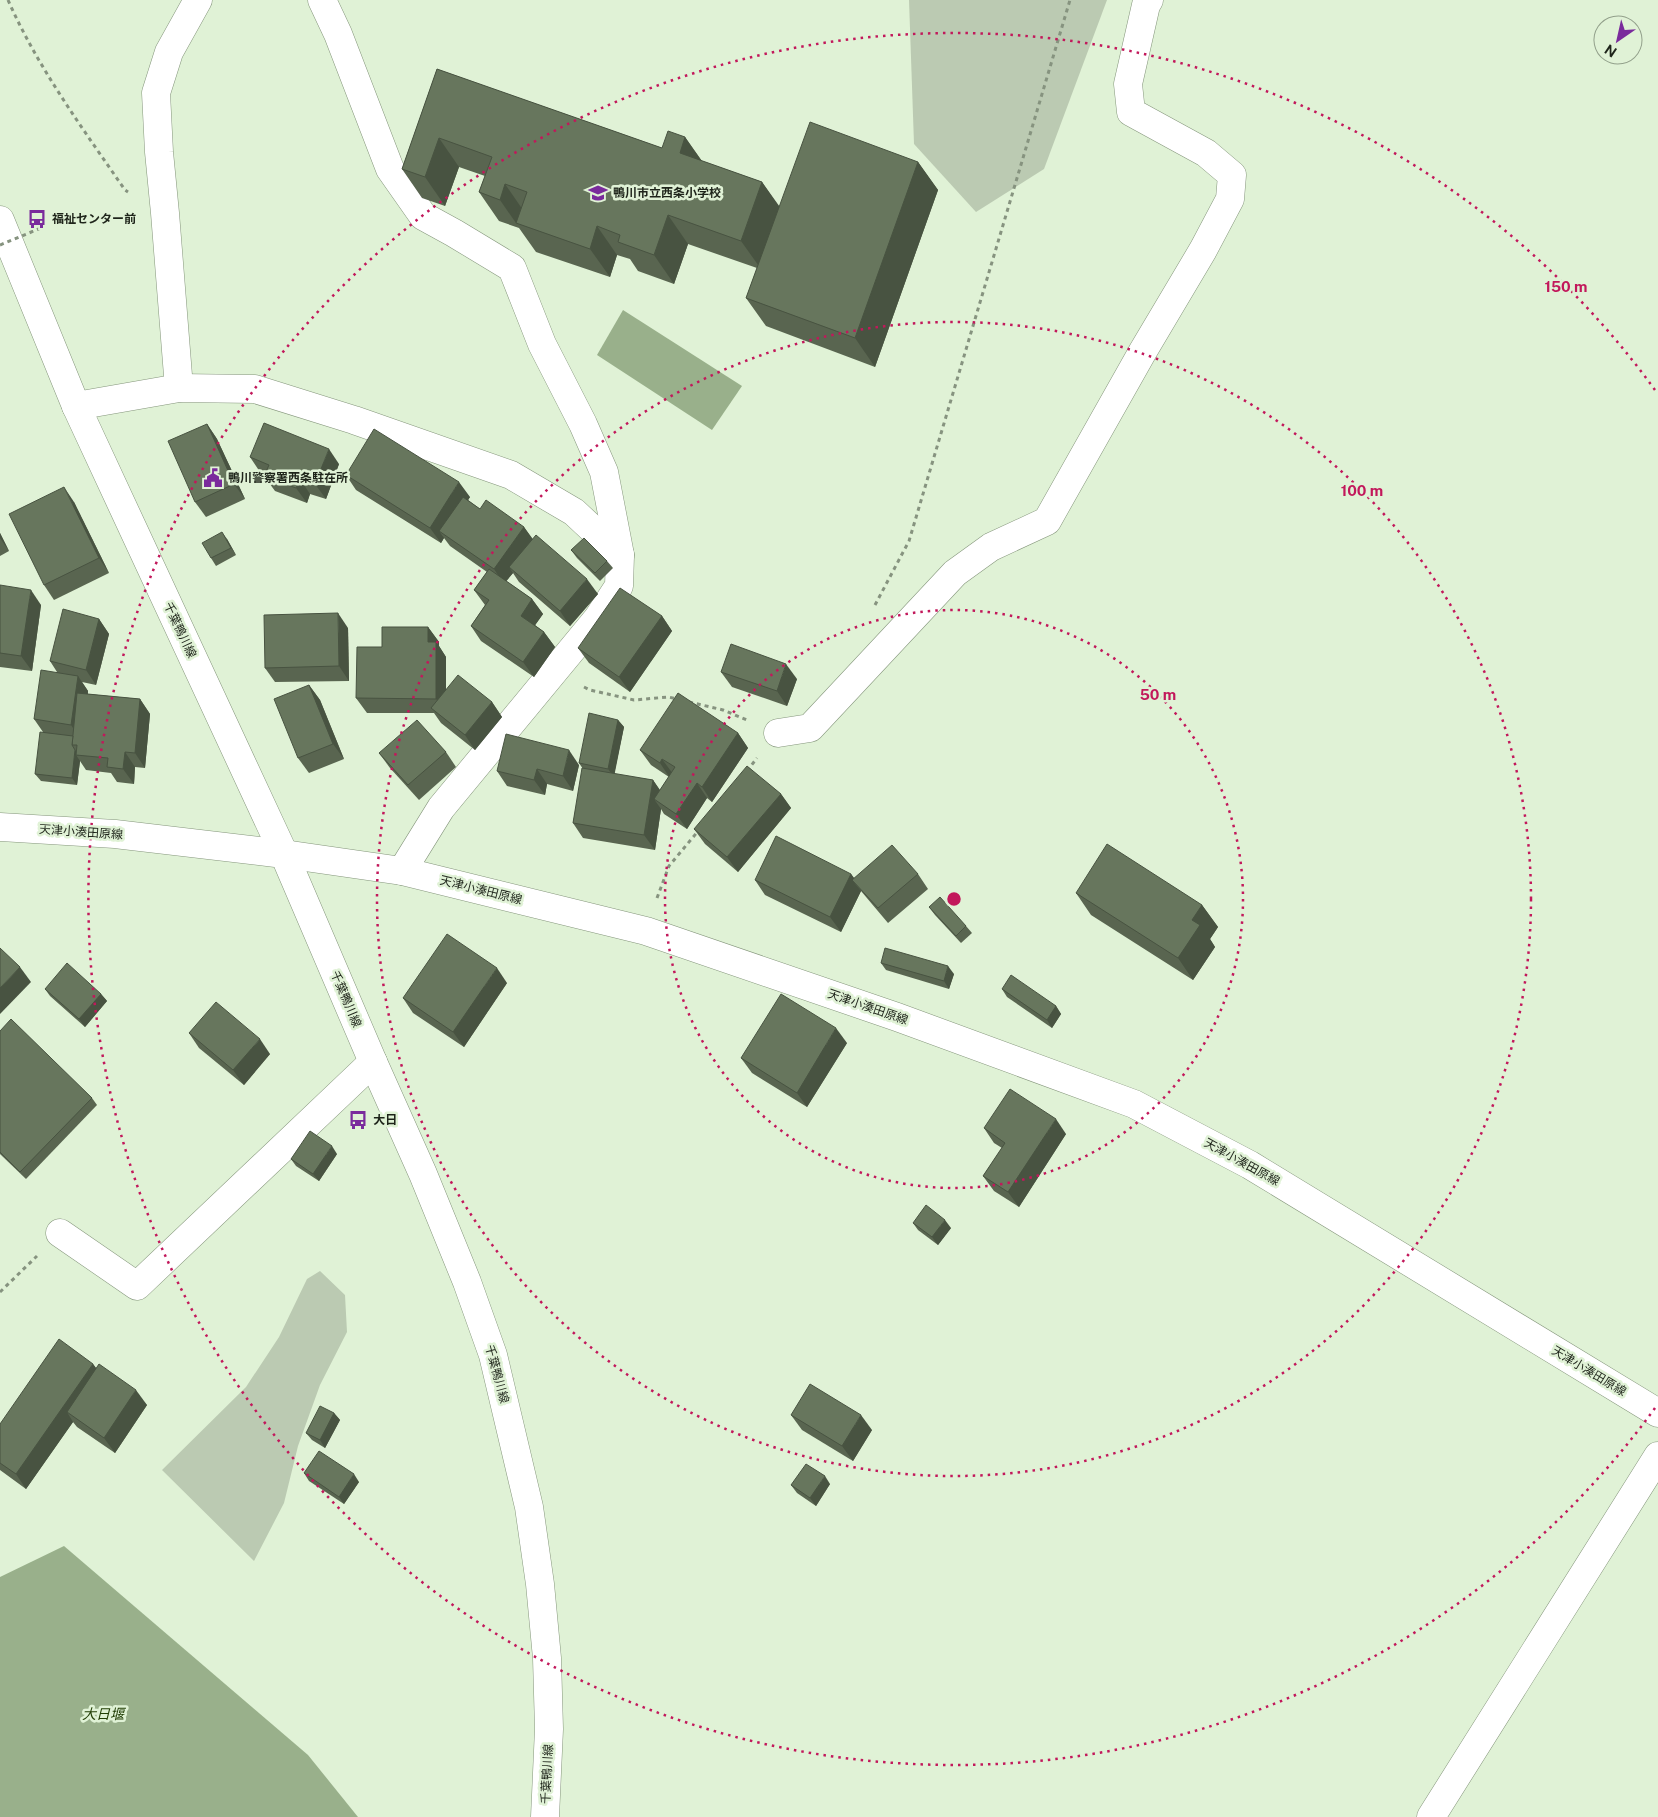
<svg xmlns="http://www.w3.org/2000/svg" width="1658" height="1817" viewBox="0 0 1658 1817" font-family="'Public Sans','Noto Sans JP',sans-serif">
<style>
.green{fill:#bbcab2}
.water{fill:#99b08b}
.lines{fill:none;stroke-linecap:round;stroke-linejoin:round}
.minor-casing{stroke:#85967c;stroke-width:29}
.major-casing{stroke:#85967c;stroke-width:29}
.path{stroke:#86937f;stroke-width:3;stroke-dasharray:4 4;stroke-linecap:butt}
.minor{stroke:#fff;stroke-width:28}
.major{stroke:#fff;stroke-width:28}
.path-bridge{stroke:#86937f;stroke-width:3;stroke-dasharray:4 4;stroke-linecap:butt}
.wall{fill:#596550}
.shaded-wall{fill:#485341}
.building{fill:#67765d;stroke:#485341}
.ring{fill:none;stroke:#c2185b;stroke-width:2.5;stroke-dasharray:2.5 5}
.labels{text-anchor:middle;stroke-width:5;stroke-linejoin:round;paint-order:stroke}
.poi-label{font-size:12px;font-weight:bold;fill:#1e241a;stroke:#e0f2d6;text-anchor:start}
.street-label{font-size:12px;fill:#1e241a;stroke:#e0f2d6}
.water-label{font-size:14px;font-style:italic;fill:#223f06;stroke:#e0f2d6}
.centre{fill:#c2185b;stroke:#e0f2d6;stroke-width:2.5}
.ring-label{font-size:15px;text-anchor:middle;font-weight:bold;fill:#c2185b;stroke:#e0f2d6;stroke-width:5;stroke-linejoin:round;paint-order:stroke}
</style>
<rect width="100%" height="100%" fill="#e0f2d6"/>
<!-- green -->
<g class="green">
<path d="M909,0h198l-63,169 -68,43 -62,-68z"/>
<path d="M320,1271l25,24 2,37 -27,53 -22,61 -14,57 -30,58 -92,-91 84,-83 33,-50 28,-58z"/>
</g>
<!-- water -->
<g class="water">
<path d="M623,310l119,76 -30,44 -115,-75z"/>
<path d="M64,1546l244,209 50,62h-358v-240z"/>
</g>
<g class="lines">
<!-- minor casing -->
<g class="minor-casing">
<g id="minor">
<path d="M322,0l16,34 52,135 33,47 31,17 58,35 30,76 41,80 21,48 16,83 -1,31 -21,32 -157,190 -39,63"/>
<path d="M179,388l-14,-175 -6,-61 -3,-59 13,-41 29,-52"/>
<path d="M76,406l103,-18 76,1 99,31 157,55 63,37 46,43"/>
<path d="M778,733l32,-5 145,-155 36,-26 56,-26 96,-170 60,-101 27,-51 2,-24 -26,-22 -75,-41 -3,-28 18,-79 3,-5"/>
<path d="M60,1233l77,53 236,-224"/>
<path d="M1431,1817l227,-361"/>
</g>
</g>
<!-- major casing -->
<g class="major-casing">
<g id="major">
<path d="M0,220l76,186 208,448 89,208 50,112 44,108 26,73 36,152 11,77 7,74 2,71 -4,88"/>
<path d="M0,827l115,7 169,20 118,17 244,60 251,86 237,87 116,61 408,248"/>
</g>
</g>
<!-- path -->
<g class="path">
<path d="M8,0c30,68 75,129 117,190l3,2"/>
<path d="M875,605l34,-64 161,-541"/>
<path d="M584,687l6,3 44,10 34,-3 10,2"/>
<path d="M689,702l34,8 24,10"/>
<path d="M747,771l10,-13"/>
<path d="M657,898l12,-32 30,-36"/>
<path d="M0,1292l37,-36"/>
</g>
<!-- minor -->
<use href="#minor" class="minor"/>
<!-- major -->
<use href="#major" class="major"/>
<!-- path-bridge -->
<path class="path-bridge" d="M0,245l41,-17"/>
</g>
<!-- wall -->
<g class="wall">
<path d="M437,69l225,79 23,-11 17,24 60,21 17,25 139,-45 20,28 -63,177 -109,-41 -20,-28 11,-30 -69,-24 -14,40 -36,-13 -8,-12 -13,-4 -7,22 -74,-25 -17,-24 -20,-7 -20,-29 6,-16 -26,-9 -14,39 -23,-8 -20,-29z"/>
<path d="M207,424l10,15 28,60 -39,18 -11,-15z"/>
<path d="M250,457l89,7 -13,35 -16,-5 -3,9 -32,-12 -11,-15 1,-2 -5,-2z"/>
<path d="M346,475l124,22 -2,3 12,9 44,18 8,12 66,55 -28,32 -51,-44 -6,-9 -7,8 26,18 11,15 -8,11 9,7 11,15 -21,30 -53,-36 -10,-15 14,-21 -11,-15 13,-18 -37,-26 -6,-8 -3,5 -85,-53z"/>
<path d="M74,502l35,71 -55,27 -10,-15z"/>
<path d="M0,533l9,18 -9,5z"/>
<path d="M227,539l9,16 -20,11 -5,-8z"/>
<path d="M571,550l36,11 6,7 -13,13 -23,-23z"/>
<path d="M0,585l41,20 -9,66 -32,-4z"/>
<path d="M662,616l10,15 -42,61 -41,-29 -11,-15z"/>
<path d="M99,619l10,15 -13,51 -14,-3 6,9v3l52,5 10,15 -5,54 -10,-1 -1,17 -17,-2 -6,-9 -25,-3 -6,-9 -3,24 -36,-4 -6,-7 8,-42 -9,-13 23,-47 -7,-11z"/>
<path d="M428,627l11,15v4l7,11v32l46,13 10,15 -27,33 -34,-27 -7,-10h-67l-11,-15 26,-51z"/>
<path d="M348,628l1,53 -74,1 -10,-14z"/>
<path d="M721,672l76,7 -10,27 -55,-19z"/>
<path d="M309,685l11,15 24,59 -35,14 -11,-15z"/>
<path d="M618,720l6,7 -10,47 39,6 7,10 9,-13 -18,-12 -11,-15 98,-17 10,15 -36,54 -5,-4 -20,31 -23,-15 -3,-5 -6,41 -72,-12 -10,-15 10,-54 -4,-6z"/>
<path d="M446,752l10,15 -37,33 -29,-32 -11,-15z"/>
<path d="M579,765l-6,26 -26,-7 -2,11 -38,-9 -10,-15z"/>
<path d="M781,794l10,14 -53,64 -33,-28 -11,-15z"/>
<path d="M851,874l3,4 64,-4 10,15 -40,34 -27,-32 -20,41 -76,-37 -10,-15z"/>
<path d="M1076,893l126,12 16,22 -8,12 5,8 -22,33 -102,-65z"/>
<path d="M929,907l37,19 6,7 -11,10 -26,-28z"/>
<path d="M881,963l73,11 -5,15 -63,-19z"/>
<path d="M507,983l-43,64 -51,-34 -10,-15z"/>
<path d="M45,989l56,5 6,7 -22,26 -35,-31z"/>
<path d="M1002,989l54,17 5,8 -9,14 -45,-31z"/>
<path d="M0,1031l92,67 5,7 -71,74 -26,-25z"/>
<path d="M189,1033l81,21 -26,31 -45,-37z"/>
<path d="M847,1043l-40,64 -55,-34 -11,-15z"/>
<path d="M984,1128l82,6 -47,73 -25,-16 -11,-15 19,-28 -8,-5z"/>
<path d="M337,1154l-18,27 -23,-15 -5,-7z"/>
<path d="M913,1223l38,5 -13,17 -20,-15z"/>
<path d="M93,1364l3,4 51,37 -32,48 -38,-26 -4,-5 -47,67 -26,-19v-46z"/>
<path d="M334,1413l6,7 -15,28 -13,-8 -6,-7z"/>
<path d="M791,1415l81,15 -19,31 -51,-31z"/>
<path d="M304,1473l55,9 -15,22 -35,-23z"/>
<path d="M830,1484l-14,22 -19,-13 -6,-8z"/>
</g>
<!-- shaded-wall -->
<g class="shaded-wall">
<path d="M685,137l20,29 -25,-13z"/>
<path d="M439,138l20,29 -14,39 -20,-29z"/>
<path d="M918,162l20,28 -63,177 -20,-29z"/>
<path d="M762,182l20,28 -21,59 -20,-28z"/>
<path d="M505,184l20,29 -9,10 -16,-23z"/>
<path d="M668,215l20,29 -14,40 -20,-29z"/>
<path d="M597,226l20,29 -7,22 -20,-28z"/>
<path d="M207,424l10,15 28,60 -11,-15z"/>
<path d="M329,449l10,15 -13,35 -11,-15z"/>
<path d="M300,479l10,15 -3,9 -11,-15z"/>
<path d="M459,482l11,15 -24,38 -7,-4 5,7 -3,5 -11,-15z"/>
<path d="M64,487l10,15 35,71 -10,-15z"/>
<path d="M524,527l11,15 -26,25 4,6 -9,11 -10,-15z"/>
<path d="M222,532l5,7 9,16 -5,-7z"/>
<path d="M0,533l9,18 -9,-13z"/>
<path d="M587,579l11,15 -28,32 -10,-15z"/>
<path d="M31,590l10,15 -9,66 -11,-15z"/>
<path d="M532,599l11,15 -12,17 -10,-15z"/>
<path d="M338,613l10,15 1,53 -10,-15z"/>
<path d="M662,616l10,15 -42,61 -11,-15z"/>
<path d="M99,619l10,15 -13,51 -10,-15z"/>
<path d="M428,627l11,15v4l7,11v56l-10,-14 -8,-57z"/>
<path d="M544,632l11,15 -21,30 -11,-15z"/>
<path d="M786,664l11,15 -10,27 -10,-15z"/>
<path d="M78,676l10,15 -7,49 -10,-15z"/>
<path d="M309,685l11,15 24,59 -11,-15z"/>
<path d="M140,699l10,15 -5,54 -10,-15z"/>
<path d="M492,702l10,15 -27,33 -10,-15z"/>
<path d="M618,720l6,7 -10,50 -6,-8z"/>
<path d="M738,733l10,15 -36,54 -10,-15z"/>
<path d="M75,750l4,6 -3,-1 4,6 -3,24 -5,-7z"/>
<path d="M569,750l10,15 -6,26 -10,-15z"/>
<path d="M125,752l10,15 -1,17 -11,-15z"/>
<path d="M662,759l11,15 -3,4 -10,-15z"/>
<path d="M537,769l10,15 -2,11 -11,-15z"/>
<path d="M653,780l10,15 -9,4 7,10 -6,41 -11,-15z"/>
<path d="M697,783l10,15 -20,31 -11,-15z"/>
<path d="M781,794l10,14 -53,64 -11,-15z"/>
<path d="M851,874l11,15 -10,-9 9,11 -20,41 -11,-15z"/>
<path d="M1202,905l16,22 -8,12 5,8 -22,33 -15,-22 14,-38z"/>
<path d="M948,966l6,8 -5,15 -5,-8z"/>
<path d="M20,967l11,15 -31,32v-26z"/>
<path d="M497,968l10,15 -43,64 -11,-15z"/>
<path d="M101,994l6,7 -22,26 -6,-8z"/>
<path d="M1056,1006l5,8 -9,14 -5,-8z"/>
<path d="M836,1028l11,15 -40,64 -10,-14z"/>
<path d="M260,1039l10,15 -26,31 -11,-15z"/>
<path d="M1056,1119l10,15 -47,73 -11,-15z"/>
<path d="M332,1146l5,8 -18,27 -6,-7z"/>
<path d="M945,1220l6,8 -13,17 -6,-8z"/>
<path d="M93,1364l11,15 -37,33 6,10 -47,67 -10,-15z"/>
<path d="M136,1390l11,15 -32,48 -11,-15z"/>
<path d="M334,1413l6,7 -15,28 -5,-8z"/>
<path d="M861,1415l11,15 -19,31 -11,-15z"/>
<path d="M354,1474l5,8 -15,22 -5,-7z"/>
<path d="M825,1476l5,8 -14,22 -6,-8z"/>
</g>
<!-- building -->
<g class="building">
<path d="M437,69l225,79 6,-17 17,6 -5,16 82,29 -21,59 -73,-26 -14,40 -36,-13 2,-7 -23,-9 -7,23 -74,-26 11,-31 -22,-8 -5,16 -21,-8 13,-35 -53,-19 -14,39 -23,-8z"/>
<path d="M810,122l108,40 -63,176 -109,-40z"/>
<path d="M264,423l65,26 -14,35 -15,-5 -4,9 -32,-12 5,-11 -19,-8z"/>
<path d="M207,424l27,60 -39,18 -27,-61z"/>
<path d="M374,429l85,53 -29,46 -84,-53z"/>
<path d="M64,487l35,71 -55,27 -35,-71z"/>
<path d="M463,497l17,12 6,-9 38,27 -30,42 -55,-38z"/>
<path d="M222,532l9,16 -20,10 -9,-15z"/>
<path d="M536,535l51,44 -27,32 -51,-44z"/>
<path d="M584,538l23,23 -12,12 -24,-23z"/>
<path d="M489,569l43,30 -11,17 23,16 -21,30 -52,-36 18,-26 -15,-10z"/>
<path d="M0,585l31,5 -10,66 -21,-3z"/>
<path d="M620,588l42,28 -43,61 -41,-29z"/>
<path d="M63,609l36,10 -13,51 -36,-9z"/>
<path d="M338,613l1,53 -74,2 -1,-53z"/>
<path d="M382,627h46v15h8v57l-80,-1 1,-51h25z"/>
<path d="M731,644l55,20 -9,27 -56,-19z"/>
<path d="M41,670l37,6 -7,49 -37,-6z"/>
<path d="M458,675l34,27 -27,33 -34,-27z"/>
<path d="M309,685l24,59 -35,14 -24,-59z"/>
<path d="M77,693l63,6 -5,54 -10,-1 -2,17 -16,-2 1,-9 -32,-3 1,-10h-5z"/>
<path d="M678,693l60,40 -36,54 -5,-4 -21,31 -22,-15 21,-32 -13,-8 -2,4 -20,-13z"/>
<path d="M589,713l29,7 -10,49 -29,-6z"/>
<path d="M417,720l29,32 -38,33 -29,-32z"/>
<path d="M40,732l33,4 -1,9 3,5 -3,28 -37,-4z"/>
<path d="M506,734l63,16 -6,26 -26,-7 -3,11 -37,-9z"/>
<path d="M747,766l34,28 -54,63 -33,-28z"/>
<path d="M582,768l71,12 -9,55 -71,-12z"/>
<path d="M776,836l75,38 -21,43 -75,-37z"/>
<path d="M1107,844l95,61 -10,15 8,5 -22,33 -102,-65z"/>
<path d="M892,845l26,29 -40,34 -26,-28z"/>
<path d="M940,897l26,29 -10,10 -27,-29z"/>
<path d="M447,934l50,34 -44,64 -50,-34z"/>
<path d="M0,948l20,19 -20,21z"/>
<path d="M885,948l63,18 -4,15 -63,-18z"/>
<path d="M67,963l34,31 -22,25 -34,-30z"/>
<path d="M1011,975l45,31 -9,14 -45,-31z"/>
<path d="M781,994l55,34 -39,65 -56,-35z"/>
<path d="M216,1002l44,37 -27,31 -44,-37z"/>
<path d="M11,1019l81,79 -72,74 -20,-20v-121z"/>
<path d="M1010,1089l46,30 -48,73 -25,-16 22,-33 -21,-15z"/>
<path d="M310,1131l22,15 -19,28 -22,-15z"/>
<path d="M926,1205l19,15 -13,17 -19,-14z"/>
<path d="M59,1339l34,25 -77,110 -16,-11v-39z"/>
<path d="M99,1364l37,26 -32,48 -37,-26z"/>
<path d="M810,1384l51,31 -19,31 -51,-31z"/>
<path d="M320,1406l14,7 -14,27 -14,-7z"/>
<path d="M319,1451l35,23 -15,23 -35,-24z"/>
<path d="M806,1464l19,12 -15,22 -19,-13z"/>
</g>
<!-- distance rings -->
<g class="ring">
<circle cx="954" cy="899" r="289"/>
<circle cx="954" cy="899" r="577"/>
<path d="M1655 1408A866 866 0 1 1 1655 390"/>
</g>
<!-- icons -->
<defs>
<g id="school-bare" transform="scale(1.5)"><path d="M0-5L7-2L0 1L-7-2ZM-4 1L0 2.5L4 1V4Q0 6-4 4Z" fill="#7a2b9c" stroke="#e0f2d6" stroke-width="2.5" paint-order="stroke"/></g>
<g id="bus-bare" transform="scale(1.5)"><path d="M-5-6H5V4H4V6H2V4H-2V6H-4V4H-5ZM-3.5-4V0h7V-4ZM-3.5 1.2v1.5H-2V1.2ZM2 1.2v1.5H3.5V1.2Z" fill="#7a2b9c" stroke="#e0f2d6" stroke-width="2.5" paint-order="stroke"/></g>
<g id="civic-bare" transform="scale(1.5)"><path d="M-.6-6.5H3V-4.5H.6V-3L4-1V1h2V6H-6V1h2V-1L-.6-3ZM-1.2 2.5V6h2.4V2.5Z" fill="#7a2b9c" stroke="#e0f2d6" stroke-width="2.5" paint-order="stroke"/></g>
</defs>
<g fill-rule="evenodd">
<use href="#school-bare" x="598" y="193"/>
<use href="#bus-bare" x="37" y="219"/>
<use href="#civic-bare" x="213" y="478"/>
<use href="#bus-bare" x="358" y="1120"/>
</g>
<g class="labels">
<!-- poi labels -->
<g class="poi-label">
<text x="613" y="197">鴨川市立西条小学校</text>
<text x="52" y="223">福祉センター前</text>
<text x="228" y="482">鴨川警察署西条駐在所</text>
<text x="373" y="1124">大日</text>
</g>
<!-- street labels -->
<g class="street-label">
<text transform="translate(180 630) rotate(65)" y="4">千葉鴨川線</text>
<text transform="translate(81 832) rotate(4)" y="4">天津小湊田原線</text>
<text transform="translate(481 890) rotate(14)" y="4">天津小湊田原線</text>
<text transform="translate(346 999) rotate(67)" y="4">千葉鴨川線</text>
<text transform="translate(868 1007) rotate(19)" y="4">天津小湊田原線</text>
<text transform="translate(1242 1162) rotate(29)" y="4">天津小湊田原線</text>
<text transform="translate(1589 1371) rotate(31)" y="4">天津小湊田原線</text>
<text transform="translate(497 1374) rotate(75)" y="4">千葉鴨川線</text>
<text transform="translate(547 1774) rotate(-87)" y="4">千葉鴨川線</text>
</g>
<!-- water labels -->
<g class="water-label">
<text x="103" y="1719">大日堰</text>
</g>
</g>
<circle cx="954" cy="899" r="8" class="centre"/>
<g class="ring-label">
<text x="1566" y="292">150 m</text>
<text x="1362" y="496">100 m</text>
<text x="1158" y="700">50 m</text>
</g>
<!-- north arrow -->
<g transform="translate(1618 40) rotate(214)"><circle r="24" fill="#e0f2d6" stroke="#92a08b"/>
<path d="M0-4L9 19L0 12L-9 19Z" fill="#7a2b9c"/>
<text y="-8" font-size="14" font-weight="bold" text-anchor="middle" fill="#1e241a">N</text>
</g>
</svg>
